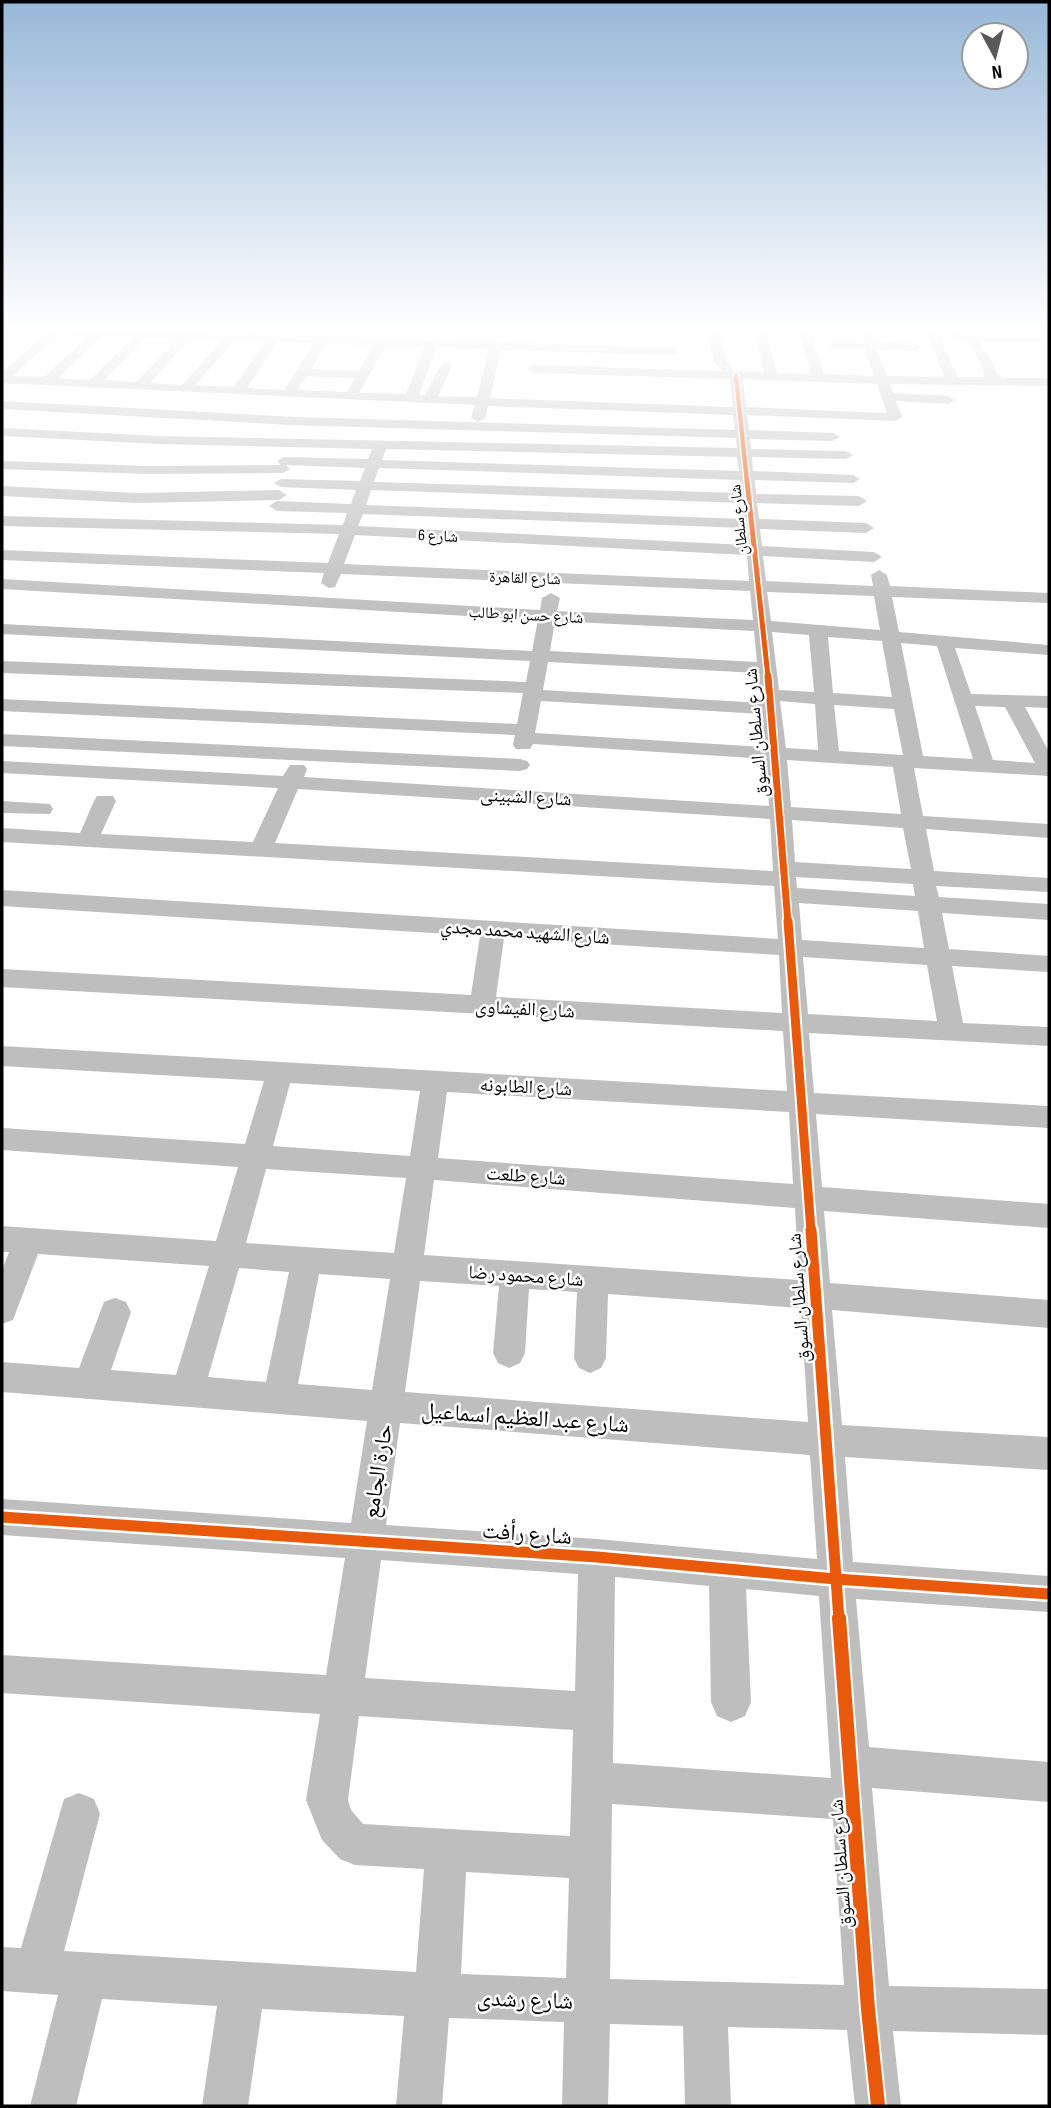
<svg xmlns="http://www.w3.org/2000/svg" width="1051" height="2108" viewBox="0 0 1051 2108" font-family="'Sofia Sans Condensed','Noto Naskh Arabic',sans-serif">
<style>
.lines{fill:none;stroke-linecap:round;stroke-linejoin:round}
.minor{fill:#bebebe;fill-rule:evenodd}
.cycleway-far5-casing{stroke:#fff;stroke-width:7}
.cycleway-far4-casing{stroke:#fff;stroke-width:8}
.cycleway-far3-casing{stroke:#fff;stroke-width:10}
.cycleway-far2-casing{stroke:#fff;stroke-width:13}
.cycleway-far1-casing{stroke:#fff;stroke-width:16}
.cycleway-casing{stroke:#fff;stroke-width:18}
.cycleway-far5{stroke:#e8590c;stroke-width:4.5}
.cycleway-far4{stroke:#e8590c;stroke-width:5}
.cycleway-far3{stroke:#e8590c;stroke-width:7}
.cycleway-far2{stroke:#e8590c;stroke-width:9}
.cycleway-far1{stroke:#e8590c;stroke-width:11}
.cycleway{stroke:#e8590c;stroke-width:14}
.labels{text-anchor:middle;stroke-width:5;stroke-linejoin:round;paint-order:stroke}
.far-street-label{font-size:16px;fill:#000;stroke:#fff}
.street-label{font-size:19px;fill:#000;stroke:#fff}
.near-street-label{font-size:23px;fill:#000;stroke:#fff}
</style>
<rect width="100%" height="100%" fill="#fff"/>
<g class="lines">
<!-- minor -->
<g class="minor">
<path d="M2,327h108l-1,2 31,1 4,-3h12l-3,4 30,1 5,-5h10l-2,5 476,16 4,1v6l-175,-5 -11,48 243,9 -3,-28 -197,-6 -6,-4 6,-4 189,6 -8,-10 -9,-34h12l9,33 9,12h29l-11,-45h12l12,46 34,1 -14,-47h12l15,47 50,2 -9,-27h-31l-6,-4 6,-4 28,1 -5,-15h12l6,15 41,1 6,4 -6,4 -39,-1 10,26 58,1 -22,-50h12l23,50h27l-3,-12 -13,-22 -19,-4 -9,-12h12l5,6 10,2 81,-1v8h-69l14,23 2,8 7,5h46v8l-159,-2 3,9 55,3 7,4 -7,4 -52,-3 6,16 -7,4 -148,-6 2,15 84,3 7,4 -7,4 -83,-2 1,10 95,2 7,4 -7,4 -94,-2 1,14 100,4 7,4 -7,4 -98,-3 1,14 103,2 8,5 -8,5 -102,-3 2,16 107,4 8,5 -8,5 -106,-4 2,17 112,6 8,5 -8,5 -111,-6 3,25 107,5 -2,-11 8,-5 8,5 3,11 159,7v10l-157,-6 7,35 150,13v10l-94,-7 16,46 78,2v12l-24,-1 24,45v24l-135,-8 9,48 126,8v14l-123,-9 8,42 115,7v14l-113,-6 3,11 110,7v16l-107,-7 7,36 100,7v16l-97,-6 11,57 86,4v19l-240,-13 5,60 235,13v22l-233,-14 6,73 227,17v24l-225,-17 6,72 219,17v28l-217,-18 10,115 207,12v33l-204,-13 8,105 196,14v36l-193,-13 13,148 180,15v40l-177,-14 17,198 160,3v46l-156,-4 8,75h-46l-8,-76 -119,-3 3,79h-46l-2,-80 -73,-2 -2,82h-46l2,-84 -115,-4 -7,88h-46l8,-90 -142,-7 -14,97h-46l15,-100 -115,-7 -26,107h-46l28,-111 -56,-4v-44l19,1 43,-149 15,-6 15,6 6,15 -36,137 352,21 8,-103 -69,-4 -15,-6 -18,-19 -16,-40 14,-86 -318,-21v-38l324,20 19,-117 -343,-23v-36l349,24 16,-102 -365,-29v-30l77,6 25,-66 11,-4 11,4 5,10 -20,58 65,5 33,-109 -171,-12 -25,66 -11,4v-54l7,-18h-7v-26l214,15 22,-74 -236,-17v-22l243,16 19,-63 -262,-15v-20l785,45 -4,-60 -781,-44v-18l469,26 9,-59 -478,-30v-16l776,49 -4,-53 -772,-44v-14l78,5 14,-32 3,-5h16l3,5 -15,33 152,8 25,-54 -276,-15v-12l281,15 7,-11h14l3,4 -3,8 465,29 -3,-47 -233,-15 -3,5h-14l-3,-4 2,-10 -513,-24v-12l515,25 6,-31 -521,-20v-12l524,21 4,-21 -528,-27v-10l530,27 6,-31 -536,-31v-10l538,31 2,-12 9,-5 9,5 -3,13 196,9 -3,-29 -409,-17 -6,13 -6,1 -8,-5 3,-10 -322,-13v-10l326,13 11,-29 -337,-8v-10l341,9 4,-12 -70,-2 -8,-5 8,-5 74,3 5,-14 -75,-3 -7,-4 7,-4 79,2 5,-13 -79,-3 4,4 -7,4 -135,1 -146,-5v-8l146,5 133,-1 -4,-4 7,-4 84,2 4,-10 -212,-5 -158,-8v-8l158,8 577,12 -1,-10 -446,-13 -288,-16v-8l293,16 440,13 -2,-15 -245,-9 -3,12 -7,4 -7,-4 4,-13 -473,-22v-11l44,-38 -44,-1zM59,335l29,1 -44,41 -32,-1zM102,336l31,1 -43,43 -32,-2zM146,338l31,1 -41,43 -32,-2zM190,339l32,1 -40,45 -32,-2zM234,341l31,1 -31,45 -39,-2zM277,342l37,1 -30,47 -37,-2zM326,344l48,1 -15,26 -48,-2zM386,346l38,1 -18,47 -47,-1zM436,348l53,1 -12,48 -39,-1 14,-30 -6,-4 -6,4 -15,29h-6zM306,376l49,2 -8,14 -50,-2zM743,379l134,5 10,29 -141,-6zM386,449l351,8 2,14 -357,-11zM379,468l361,12 1,13 -367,-11zM371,490l371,13 1,16 -377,-14zM363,514l381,14 2,17 -388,-19zM355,535l392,20 2,26 -405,-17zM767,592l107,4 6,34 -109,-9zM555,621l199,10 3,31 -207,-11zM772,632l37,3 5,57 -35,-2zM828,637l54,4 10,56 -59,-4zM901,643l36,3 36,113 -50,-3zM548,662l210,11 3,30 -218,-13zM541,701l221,13 3,33 -230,-14zM780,701l35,3 3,46 -32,-2zM834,705l60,4 9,46 -64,-4zM975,706l30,1 30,56 -42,-3zM787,760l106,7 8,47 -110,-7zM298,789l472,30 3,52 -498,-28zM792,820l111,8 8,41 -116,-7zM796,877l117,7 2,12 -118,-8zM799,903l119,8 6,37 -122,-8zM504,938l275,17 3,58 -286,-16zM803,957l124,8 10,56 -129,-7zM290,1083l130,8 -10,65 -137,-10zM447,1092l342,20 4,72 -355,-26zM266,1169l140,9 -12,75 -148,-10zM434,1180l361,28 4,72 -375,-25zM239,1268l50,4 -23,110 -58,-5zM319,1274l71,5 -18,111 -74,-6zM420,1281l79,5 -6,67 5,10 11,5 11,-5 5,-10 4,-64 48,3 -3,66 5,10 11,5 11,-5 5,-10 2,-64 193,14 7,114 -403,-30zM400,1423l410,32 7,104 -220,-20 -211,-14zM381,1560l197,14 -3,117 -210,-13zM615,1577l94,9 2,116 6,14 14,6 14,-6 6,-14 -5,-113 73,7 12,182 -218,-15zM359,1716l214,14 -3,106 -207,-12 -12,-14 -3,-10zM612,1804l221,15 11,166 -234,-6zM466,1872l103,6 -3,100 -105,-4z"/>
<path d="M2,486l134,7 143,-3 8,5 -8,5 -143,3 -134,-7z"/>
<path d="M2,734l518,25 7,2 3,4 -3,4 -7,2 -518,-25z"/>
<path d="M2,801l48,3 3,5 -3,5 -48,-1z"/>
</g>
<!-- cycleway-far5 casing -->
<g class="cycleway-far5-casing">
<path id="cycleway-far5" d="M736,376l11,106"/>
</g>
<!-- cycleway-far4 casing -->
<g class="cycleway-far4-casing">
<path id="cycleway-far4" d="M747,481l21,196"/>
</g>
<!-- cycleway-far3 casing -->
<g class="cycleway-far3-casing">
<path id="cycleway-far3" d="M768,676l20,247"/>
</g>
<!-- cycleway-far2 casing -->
<g class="cycleway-far2-casing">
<path id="cycleway-far2" d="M788,921l23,310"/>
</g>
<!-- cycleway-far1 casing -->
<g class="cycleway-far1-casing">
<g id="cycleway-far1">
<path d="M811,1230l28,390"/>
<path d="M2,1517l595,40 239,22 213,15"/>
</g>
</g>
<!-- cycleway casing -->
<g class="cycleway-casing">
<path id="cycleway" d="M839,1618l29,391 10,97"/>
</g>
<!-- cycleway-far5 -->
<use href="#cycleway-far5" class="cycleway-far5"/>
<!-- cycleway-far4 -->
<use href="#cycleway-far4" class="cycleway-far4"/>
<!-- cycleway-far3 -->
<use href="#cycleway-far3" class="cycleway-far3"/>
<!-- cycleway-far2 -->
<use href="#cycleway-far2" class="cycleway-far2"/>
<!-- cycleway-far1 -->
<use href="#cycleway-far1" class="cycleway-far1"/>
<!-- cycleway -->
<use href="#cycleway" class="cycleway"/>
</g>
<!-- sky -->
<linearGradient id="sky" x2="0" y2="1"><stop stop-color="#97b8d8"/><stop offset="0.53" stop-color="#fff"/><stop offset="1" stop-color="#fff" stop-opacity="0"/></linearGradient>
<rect width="1051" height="622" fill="url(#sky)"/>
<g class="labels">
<!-- far-street labels -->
<g class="far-street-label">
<text transform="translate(738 520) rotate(-96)" y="6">شارع سلطان</text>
<text transform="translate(438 535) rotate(3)" y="6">شارع 6</text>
<text transform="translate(525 577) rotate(2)" y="6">شارع القاهرة</text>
<text transform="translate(526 614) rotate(3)" y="6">شارع حسن ابو طالب</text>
</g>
<!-- street labels -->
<g class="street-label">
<text transform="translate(755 733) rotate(-95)" y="7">شارع سلطان السوق</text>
<text transform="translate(526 796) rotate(3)" y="7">شارع الشبينى</text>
<text transform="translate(525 931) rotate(4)" y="7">شارع الشهيد محمد مجدي</text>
<text transform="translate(525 1008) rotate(3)" y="7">شارع الفيشاوى</text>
<text transform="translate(526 1086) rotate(3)" y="7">شارع الطابونه</text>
<text transform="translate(526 1175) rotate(4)" y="7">شارع طلعت</text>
<text transform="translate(526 1275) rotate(4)" y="7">شارع محمود رضا</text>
<text transform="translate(798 1298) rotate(-94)" y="7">شارع سلطان السوق</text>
<text transform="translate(840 1864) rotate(-94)" y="7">شارع سلطان السوق</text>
</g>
<!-- near-street labels -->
<g class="near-street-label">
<text transform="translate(525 1417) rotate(4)" y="8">شارع عبد العظيم اسماعيل</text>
<text transform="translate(377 1471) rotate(-81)" y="8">حارة الجامع</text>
<text transform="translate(527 1533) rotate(4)" y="8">شارع رأفت</text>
<text transform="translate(525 1999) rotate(2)" y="8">شارع رشدى</text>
</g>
</g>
<!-- border -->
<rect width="1051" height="2108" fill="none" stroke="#000000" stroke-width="7"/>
<!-- north arrow -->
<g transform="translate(995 56) rotate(173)"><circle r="33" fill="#ffffff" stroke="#999999" stroke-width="2"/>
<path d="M0-5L12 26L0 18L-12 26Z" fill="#595959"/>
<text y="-10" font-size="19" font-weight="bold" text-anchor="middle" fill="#000000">N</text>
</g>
</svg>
